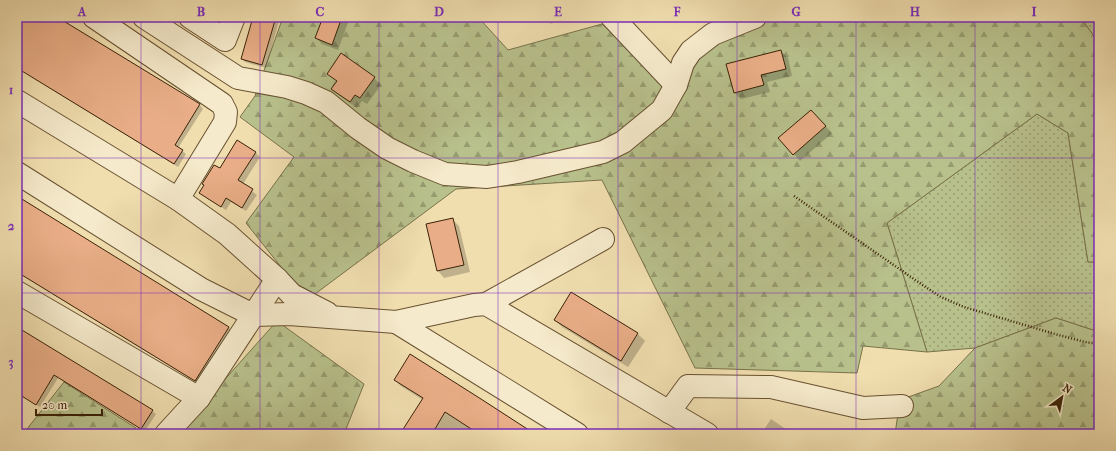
<svg xmlns="http://www.w3.org/2000/svg" width="1116" height="451" viewBox="0 0 1116 451" font-family="'IM FELL French Canon',serif">
<style>
.grass{fill:url(#grass-dots);stroke:#79724a}
.forest{fill:url(#forest-firs);stroke:#79724a}
.shadow{fill:#0003}
.building{fill:#e9ae87;stroke:#3a2207}
.lines{fill:none;stroke-linecap:round;stroke-linejoin:round}
.street-casing{stroke:#685131;stroke-width:24}
.path{stroke:#3a2207;stroke-width:2.5;stroke-dasharray:1 2;stroke-linecap:butt}
.street{stroke:#f5eacb;stroke-width:22}
.grid{fill:none;stroke:#7b2cbf;stroke-width:1;stroke-opacity:0.55}
.neatline{fill:none;stroke:#7b2cbf;stroke-width:1.5}
.grid-label{font-size:13px;text-anchor:middle;font-weight:bold;fill:#7b2cbf}
</style>
<defs>
<pattern id="grass-dots" width="8" height="8" patternUnits="userSpaceOnUse"><rect width="8" height="8" fill="#b8c18c"/><path d="M2 2h.1M6 6h.1" fill="none" stroke="#979c70" stroke-width="1.8" stroke-linecap="round"/></pattern>
<pattern id="forest-firs" width="22" height="20" patternUnits="userSpaceOnUse"><rect width="22" height="20" fill="#b8c18c"/><path d="M5 1l3.5 6h-7zM16 11l3.5 6h-7z" fill="#979c70"/></pattern>
</defs>
<rect width="100%" height="100%" fill="#f0deaf"/>
<filter id="stains"><feTurbulence type="fractalNoise" baseFrequency=".005" numOctaves="4"/><feColorMatrix values="0 0 0 0 .2 0 0 0 0 .09 0 0 0 0 .02 0 0 0 .5 -.17"/></filter>
<radialGradient id="worn" r=".72"><stop offset=".6" stop-color="#630" stop-opacity="0"/><stop offset="1" stop-color="#630" stop-opacity=".3"/></radialGradient>
<!-- grass -->
<g class="grass">
<path d="M1080,17h19v26z"/>
<path d="M1037,114l31,19 20,129h11v70l-43,-14 -81,30 -48,4 -40,-129z"/>
</g>
<!-- forest -->
<g class="forest">
<path d="M283,17h195l30,33 94,-26 57,49 65,-54 5,-2h351l19,26v219h-11l-20,-129 -31,-19 -150,109 40,129 -64,-6 -6,27 -162,-5 -93,-188 -146,9 -141,105 -22,-12 -47,-59 48,-66 -54,-40 15,-21z"/>
<path d="M1056,318l43,14v102h-204l5,-34 39,-14 36,-38z"/>
<path d="M277,321l87,63 -20,50h-168z"/>
<path d="M64,382l72,46 -4,6h-109z"/>
</g>
<!-- shadow -->
<g class="shadow">
<path d="M17,17h38l145,88 3,4 -25,39 8,6 -8,13 -161,-99z"/>
<path d="M254,17h26l-14,51 -21,-6 -3,-3z"/>
<path d="M324,17h26l-12,33 -16,-6 -6,-6z"/>
<path d="M545,17h14l-8,7z"/>
<path d="M781,51l7,7 4,18 -25,6 3,10 -29,7 -6,-6z"/>
<path d="M342,55l32,23 7,7 -14,19 -5,-3 -5,7 -18,-13 -7,-6 5,-7 -9,-8z"/>
<path d="M818,118l14,15 -32,28 -6,-7z"/>
<path d="M255,152l5,5 -17,27 14,11 -11,16 -15,-9 -5,8 -21,-13 -5,-4 20,-24z"/>
<path d="M17,197l212,131 3,3 -33,53 -182,-112z"/>
<path d="M452,219l7,7 11,46 -26,6 -6,-7z"/>
<path d="M572,293l66,41 7,7 -17,26 -66,-40 -7,-7z"/>
<path d="M17,328l135,83 4,3 -11,17 -87,-53 -18,29 -23,-14z"/>
<path d="M395,380l134,54h-126l20,-34 -22,-14z"/>
<path d="M771,419l19,13 2,2h-31z"/>
</g>
<!-- building -->
<g class="building">
<path d="M17,17h40l143,87 -25,41 8,5 -9,14 -157,-96z"/>
<path d="M253,17h23l-14,48 -21,-6z"/>
<path d="M323,17h19l-10,28 -17,-7z"/>
<path d="M781,50l5,19 -25,6 3,10 -30,8 -8,-29z"/>
<path d="M341,53l34,24 -15,21 -5,-3 -5,7 -19,-13 6,-8 -10,-7z"/>
<path d="M811,110l15,16 -33,29 -15,-17z"/>
<path d="M237,140l19,12 -18,28 15,9 -11,19 -16,-10 -5,9 -22,-14 5,-8 -2,-1 12,-19 6,3z"/>
<path d="M17,196l212,131 -34,54 -178,-109z"/>
<path d="M453,218l11,47 -27,6 -11,-47z"/>
<path d="M571,292l67,41 -17,28 -67,-41z"/>
<path d="M17,327l136,83 -12,19 -87,-54 -18,30 -19,-12z"/>
<path d="M410,354l71,45 54,35h-56l-34,-22 -13,22h-32l23,-36 -29,-18z"/>
</g>
<g class="lines">
<!-- street casing -->
<g class="street-casing">
<g id="street">
<path d="M94,17l128,87 4,8 -1,10 -47,77"/>
<path d="M144,17l94,61 49,9 19,6 20,9 32,26 29,20 26,13 32,13 42,3 31,-5 85,-20 20,-10 39,-32 14,-25 7,-22 8,-12 22,-17 42,-17"/>
<path d="M190,17l35,23 9,-23"/>
<path d="M612,17l64,68"/>
<path d="M17,101l161,98 49,35 50,45 15,16 35,18"/>
<path d="M17,173l184,116 52,26 36,-1 107,8 78,-17 12,-1 117,-65"/>
<path d="M17,292l182,106"/>
<path d="M486,304l221,130"/>
<path d="M396,322l181,112"/>
<path d="M669,412l19,-26 83,1 92,21 39,-2"/>
<path d="M166,434l33,-36 78,-119"/>
</g>
</g>
<!-- path -->
<path class="path" d="M794,196l130,90 17,11 23,10 91,27 30,8 14,2"/>
<!-- street -->
<use href="#street" class="street"/>
</g>
<!-- grid -->
<path class="grid" d="M141,17v417M260,17v417M379,17v417M498,17v417M618,17v417M737,17v417M856,17v417M975,17v417M17,158h1082M17,293h1082"/>
<!-- margin -->
<rect width="1116" height="451" fill="none" stroke="#f0deaf" stroke-width="44"/>
<!-- north arrow -->
<g transform="translate(1062 397) rotate(32)" stroke="#f5eacb" stroke-width="3" paint-order="stroke">
<path d="M0-3L7 15L0 10L-7 15Z" fill="#3a2207"/>
<text y="-6" font-size="11" font-weight="bold" text-anchor="middle" fill="#3a2207">N</text>
</g>
<!-- scale -->
<path d="M36 409v6h66v-6" fill="none" stroke="#3a2207" stroke-width="2"/>
<text x="42" y="409" font-size="12" fill="#3a2207" stroke="#f5eacb" stroke-width="3" paint-order="stroke">20 m</text>
<rect x="22" y="22" width="1072" height="407" class="neatline"/>
<g class="grid-label">
<text x="82" y="16">A</text>
<text x="201" y="16">B</text>
<text x="320" y="16">C</text>
<text x="439" y="16">D</text>
<text x="558" y="16">E</text>
<text x="677" y="16">F</text>
<text x="796" y="16">G</text>
<text x="915" y="16">H</text>
<text x="1034" y="16">I</text>
<text x="11" y="94">1</text>
<text x="11" y="230">2</text>
<text x="11" y="366">3</text>
</g>
<rect width="100%" height="100%" filter="url(#stains)"/>
<rect width="100%" height="100%" fill="url(#worn)"/>
</svg>
